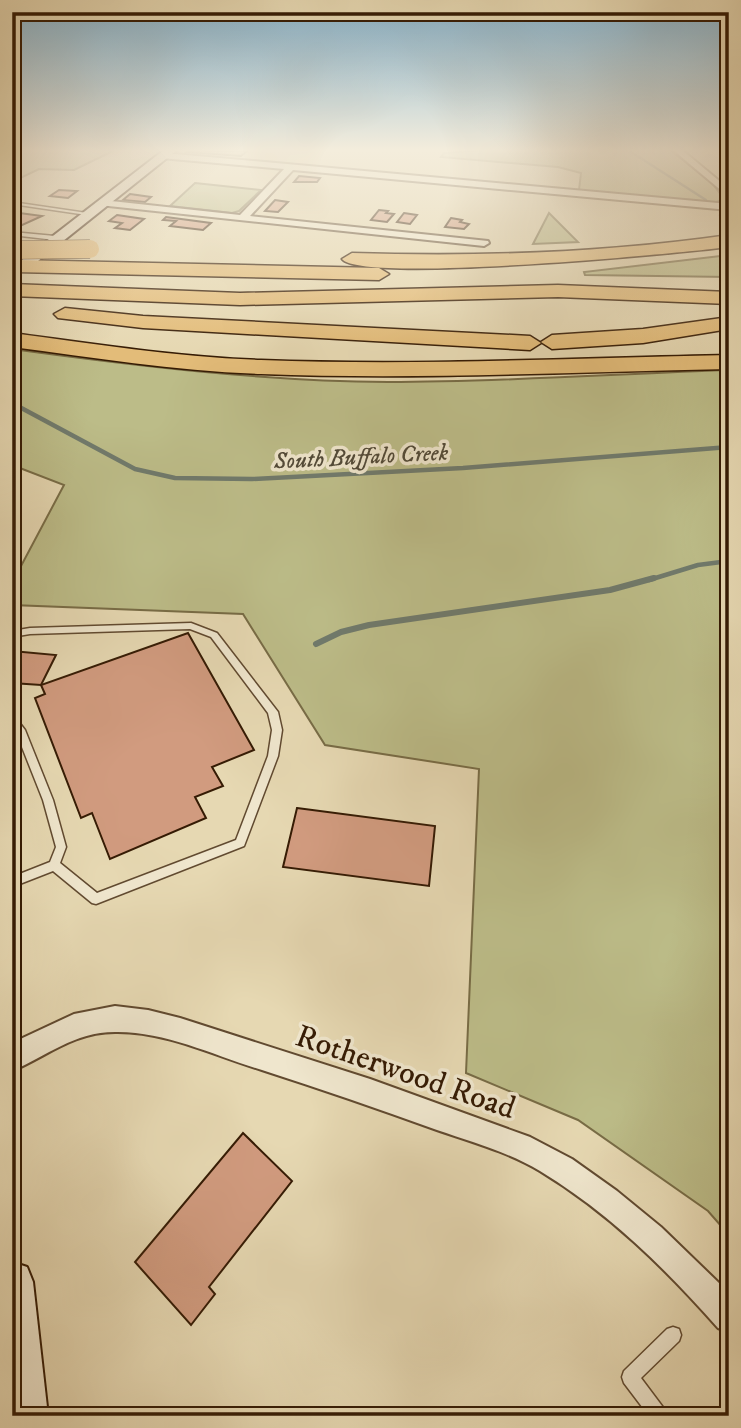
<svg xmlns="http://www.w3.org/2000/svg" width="741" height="1428" viewBox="0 0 741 1428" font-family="'IM FELL DW Pica',serif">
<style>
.green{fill:#bcbc88;stroke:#786c46;stroke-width:2}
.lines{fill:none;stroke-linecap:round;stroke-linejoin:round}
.stream-far2{stroke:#707a6c;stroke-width:2.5}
.stream-far1{stroke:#707a6c;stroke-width:4.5}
.stream{stroke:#707a6c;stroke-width:6}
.building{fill:#d19b7f;stroke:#351b04;stroke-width:2}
.lane-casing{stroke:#614a30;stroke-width:3}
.street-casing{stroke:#614a30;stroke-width:4}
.secondary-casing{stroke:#351b04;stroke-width:4}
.highway-casing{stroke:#351b04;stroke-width:3}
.lane{fill:#efe6cd;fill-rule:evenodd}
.street{fill:#efe6cd;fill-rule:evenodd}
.secondary{fill:#efe6cd;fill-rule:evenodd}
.highway{fill:#e3bc79;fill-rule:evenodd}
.highway-bridge-casing{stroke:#351b04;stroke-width:19;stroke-linecap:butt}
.highway-bridge{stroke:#e3bc79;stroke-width:18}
.labels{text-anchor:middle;stroke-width:7;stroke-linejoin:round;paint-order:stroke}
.far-water-label{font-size:23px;font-style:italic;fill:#524a38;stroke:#efe6cd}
.near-street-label{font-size:32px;fill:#351b04;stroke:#efe6cd}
</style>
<rect width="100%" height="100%" fill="#e6d8b2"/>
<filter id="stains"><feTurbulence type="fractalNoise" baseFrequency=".00286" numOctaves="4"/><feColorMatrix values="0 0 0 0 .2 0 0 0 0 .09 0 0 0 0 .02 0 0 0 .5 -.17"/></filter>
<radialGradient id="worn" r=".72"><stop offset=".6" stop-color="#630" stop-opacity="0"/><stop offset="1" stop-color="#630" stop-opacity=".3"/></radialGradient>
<!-- green -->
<g class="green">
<path d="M12,150h103l-41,20 -35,-1 -27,13z"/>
<path d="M485,150h185l42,33 12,16 -10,4 -135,-13 2,-17 -23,-6 -117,-10 3,-4z"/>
<path d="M195,183l66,7 -22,21 -7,2 -62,-7z"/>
<path d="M549,213l29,29 -45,2z"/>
<path d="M729,255v22l-144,-2 -1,-3z"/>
<path d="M12,349c125,17 250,32 376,33 114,0 228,-8 341,-12v865l-21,-24 -130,-91 -112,-47 13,-304 -154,-24 -82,-131 -231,-9v-22l52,-98 -52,-20z"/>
</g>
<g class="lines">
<!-- stream-far2 -->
<g class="stream-far2">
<path d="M628,150l78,50"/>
<path d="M720,215l9,7"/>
</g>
<!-- stream-far1 -->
<g class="stream-far1">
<path d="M12,403l123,66 40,9 77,1 211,-11 266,-21"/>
<path d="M649,580l49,-15 31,-4"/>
</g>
<!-- stream -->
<path class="stream" d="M316,644l25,-12 28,-7 241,-35 44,-12"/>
</g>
<!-- building -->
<g class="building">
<path d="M190,150l44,1 14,-1 -7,6 -54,-4z"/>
<path d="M299,176l21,2 -3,4h-23z"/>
<path d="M59,190l18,1 -9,7 -18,-2z"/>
<path d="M130,194l21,3 -6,5 -22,-2z"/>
<path d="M275,200l13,2 -10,10 -13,-1z"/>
<path d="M379,210l9,1 -2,2 8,1 -7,8 -16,-2z"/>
<path d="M12,212l30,4 -22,10 -8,-1z"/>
<path d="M404,213l13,2 -7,9 -13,-2z"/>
<path d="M117,215l27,4 -14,11 -15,-2 7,-5 -13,-2z"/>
<path d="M166,217l45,6 -8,7 -33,-4 6,-5 -13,-1z"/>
<path d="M451,218l11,2 -2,2 9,2 -5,5 -19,-2z"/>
<path d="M188,633l66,117 -42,17 11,19 -28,11 11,21 -96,41 -18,-46 -11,5 -46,-120 10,-4 -4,-9z"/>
<path d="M12,651l44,4 -15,30 -29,-2z"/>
<path d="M297,808l138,18 -6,60 -146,-19z"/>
<path d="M243,1133l49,48 -83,106 6,7 -24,31 -56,-63z"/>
</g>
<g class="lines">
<!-- lane casing -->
<g class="lane-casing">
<g id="lane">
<path d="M12,202l75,11 2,1 -2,1 -75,-11z"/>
<path d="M12,232l43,4 3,2 -3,2 -43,-5z"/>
<path d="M191,623l26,10 61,79 4,18 -4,26 -34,90 -148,58 -4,-1 -39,-32 -41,16v-10l38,-15 6,-15 -13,-47 -27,-68 -4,-5v-11l3,1 10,13 28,70 13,47 -6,16 37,30 139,-53 32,-84 4,-26 -4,-17 -57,-76 -21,-8 -160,5 -18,3v-6l18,-3z"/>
<path d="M673,1327l6,2 2,6 -2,6 -38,37 24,32 2,6h-18l-25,-33 -2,-6 2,-6 43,-42z"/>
</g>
</g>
<!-- street casing -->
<g class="street-casing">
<g id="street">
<path d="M673,150h9l47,39v8z"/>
<path d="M164,153l565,51v6l-436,-40 -43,46 238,25 1,2 -5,3 -385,-41 3,-5 138,15 44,-46 -123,-11z"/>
<path d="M115,1006l33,4 32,8 190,61 160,58 42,22 45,32 44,36 60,58 8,9v38l-11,-4c-52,-59 -110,-116 -178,-157 -32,-19 -68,-29 -103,-41 -58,-21 -116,-41 -175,-60 -47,-14 -97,-39 -147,-38 -41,0 -68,24 -103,39l2,-29 60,-28z"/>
</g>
</g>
<!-- secondary casing -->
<g class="secondary-casing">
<g id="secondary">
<path d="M164,150h13l-149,119h-10v-6z"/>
<path d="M12,1262l15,5 6,15 15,134h-36z"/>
</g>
</g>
<!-- highway casing -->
<g class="highway-casing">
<g id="highway">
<path d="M729,235v12c-47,6 -368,37 -387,12l10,-6c126,4 251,0 377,-18z"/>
<path d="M15,260l364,8 10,6 -10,6 -364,-8 -3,-1v-10z"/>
<path d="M12,284l228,9 318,-8 171,7v12l-171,-7 -318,8 -228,-9z"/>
<path d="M65,308l78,8 387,20 11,7 -11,7 -387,-22 -85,-10 -4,-4z"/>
<path d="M729,317v12l-86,14 -91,6 -11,-7 11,-7 91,-6z"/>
<path d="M12,333c83,11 165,24 249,27 156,6 312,-2 468,-5v14c-156,3 -312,11 -468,5 -84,-3 -166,-16 -249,-27z"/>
</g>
</g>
<!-- lane -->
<use href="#lane" class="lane"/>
<!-- street -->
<use href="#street" class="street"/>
<!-- secondary -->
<use href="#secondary" class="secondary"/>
<!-- highway -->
<use href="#highway" class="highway"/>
<!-- highway-bridge casing -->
<g class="highway-bridge-casing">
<path id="highway-bridge" d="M12,250l78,-1"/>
</g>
<!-- highway-bridge -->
<use href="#highway-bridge" class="highway-bridge"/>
</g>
<!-- sky -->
<linearGradient id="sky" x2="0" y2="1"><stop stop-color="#87b6d2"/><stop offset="0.43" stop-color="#f4eddc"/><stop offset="1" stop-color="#f4eddc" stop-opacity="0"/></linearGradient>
<rect width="741" height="350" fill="url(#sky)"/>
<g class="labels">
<!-- far-water labels -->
<g class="far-water-label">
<text transform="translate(361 456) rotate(-3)" y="8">South Buffalo Creek</text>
</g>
<!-- near-street labels -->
<g class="near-street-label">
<text transform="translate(406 1071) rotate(19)" y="11">Rotherwood Road</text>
</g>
</g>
<!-- margin -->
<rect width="741" height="1428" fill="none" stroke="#e6d8b2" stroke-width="42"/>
<rect x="14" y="14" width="713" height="1400" fill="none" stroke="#351b04" stroke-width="3.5"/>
<rect x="21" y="21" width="699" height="1386" fill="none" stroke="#351b04" stroke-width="2"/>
<rect width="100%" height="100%" filter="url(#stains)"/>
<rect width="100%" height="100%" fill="url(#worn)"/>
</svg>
